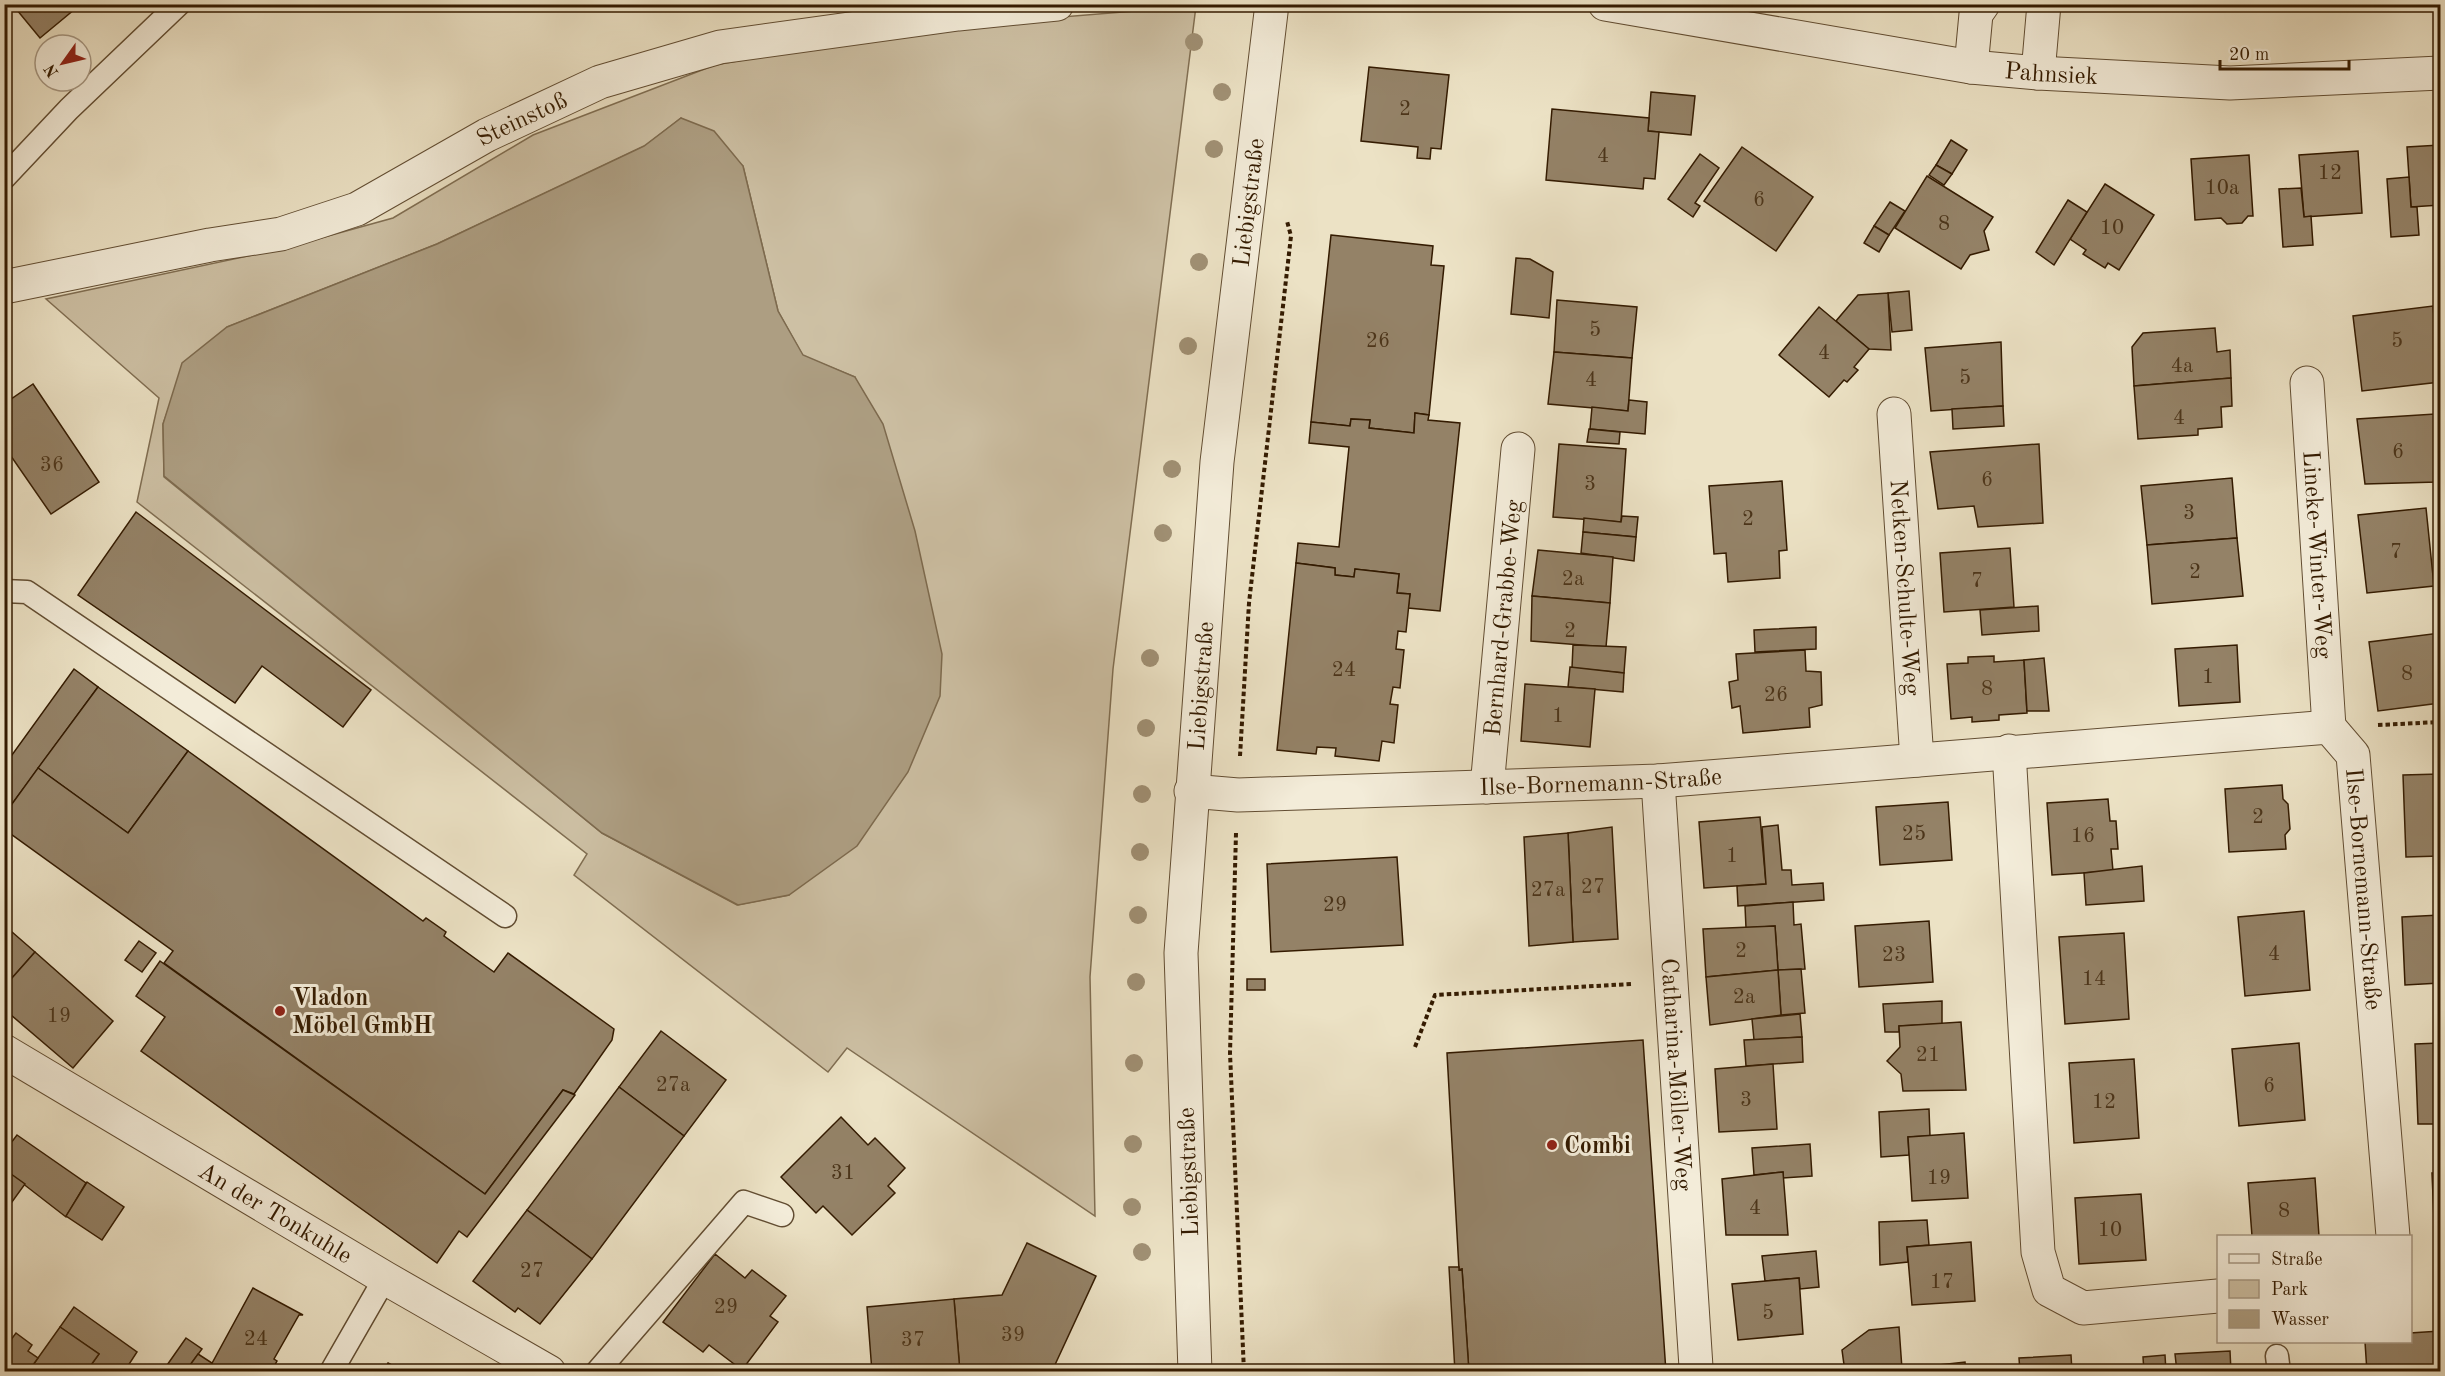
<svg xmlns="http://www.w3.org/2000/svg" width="2445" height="1376" viewBox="0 0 2445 1376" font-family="'Old Standard TT',serif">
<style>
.green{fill:#cdc0a4;stroke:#806e52;stroke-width:1.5;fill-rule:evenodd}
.water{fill:#ad9e82;stroke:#7d6a4e;stroke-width:1.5}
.building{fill:#948267;stroke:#341b01;stroke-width:1.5}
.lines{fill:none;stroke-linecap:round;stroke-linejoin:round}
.service-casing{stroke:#624d32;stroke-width:25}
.minor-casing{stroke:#624d32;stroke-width:35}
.path{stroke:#341b01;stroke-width:4;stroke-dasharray:4.5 3;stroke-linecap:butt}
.service{stroke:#f3ecd9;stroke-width:22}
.minor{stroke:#f3ecd9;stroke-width:33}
.tree{fill:#a09074}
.poi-dot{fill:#8f2418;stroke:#f3ecd9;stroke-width:2}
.labels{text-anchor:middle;stroke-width:6;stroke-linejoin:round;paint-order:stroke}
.number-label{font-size:21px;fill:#4c351a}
.street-label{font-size:24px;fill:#341b01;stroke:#f3ecd9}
.poi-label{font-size:24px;font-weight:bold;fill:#341b01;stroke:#f3ecd9;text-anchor:start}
</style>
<rect width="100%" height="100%" fill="#ece2c5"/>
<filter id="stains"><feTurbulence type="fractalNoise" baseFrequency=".00333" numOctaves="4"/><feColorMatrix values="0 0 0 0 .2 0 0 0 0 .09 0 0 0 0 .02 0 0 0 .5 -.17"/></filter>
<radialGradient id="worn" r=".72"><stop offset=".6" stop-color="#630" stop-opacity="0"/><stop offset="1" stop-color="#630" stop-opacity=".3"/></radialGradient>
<!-- green -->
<path class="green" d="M1196,6l-83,663 -23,308 5,239 -248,-168 -19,24 -254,-197 13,-21 -450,-352 22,-104 -113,-99 235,-50 112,-31 140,-83 182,-70 202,-36zM681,118l62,48 35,145 25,45 52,21 -66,518 -52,10 -135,-72 -438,-356 -1,-53 6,-17 58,-80 210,-83 208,-98z"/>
<!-- water -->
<path class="water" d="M681,118l33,13 29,35 35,145 25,44 52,22 28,47 32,107 27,123 -2,42 -32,76 -51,74 -68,49 -51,10 -136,-72 -438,-357 -1,-52 19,-61 45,-36 210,-83 207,-98z"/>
<!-- building -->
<g class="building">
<path d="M12,4h69l-41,34z"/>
<path d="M2184,4h33l-1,6 -32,-1z"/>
<path d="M1369,67l80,8 -8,74 -10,-1 -1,11 -13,-1 1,-11 -57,-6z"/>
<path d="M1651,92l44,4 -4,39 -43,-4z"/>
<path d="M1552,109l97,9 -1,13 11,1 -4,47 -11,-1 -1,11 -97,-9z"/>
<path d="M1951,140l16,10 -15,24 -16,-9z"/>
<path d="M2440,145v60l-29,2 -4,-60z"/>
<path d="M1742,147l71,50 -37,54 -72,-50z"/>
<path d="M2358,151l4,62 -58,4 -5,-62z"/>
<path d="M1700,154l19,14 -24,35 5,3 -7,11 -25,-18z"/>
<path d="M2249,155l4,61h-5l-6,7 -15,1 -6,-6 -26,2 -4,-61z"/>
<path d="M1936,165l16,9 -8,11 -15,-10z"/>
<path d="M1927,176l66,41 -9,14 5,19 -19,5 -9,14 -66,-41z"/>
<path d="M2409,177l2,30h6l2,28 -28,2 -4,-58z"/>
<path d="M2105,184l49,31 -35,55 -11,-7 -3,5 -22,-14 3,-4 -16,-11z"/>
<path d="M2301,188l3,29 7,-1 2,29 -30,2 -4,-58z"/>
<path d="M2068,200l19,12 -33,53 -18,-13z"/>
<path d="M1890,202l15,9 -16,24 -15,-9z"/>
<path d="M1874,226l15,9 -10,17 -15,-9z"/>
<path d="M1331,235l102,11 -2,19 13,1 -15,149 -14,-2 -1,20 -45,-5 1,-8 -19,-1 -1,7 -39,-4z"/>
<path d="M1516,258l14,1 23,13 -4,46 -38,-4z"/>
<path d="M1909,291l3,39 -20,2 -4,-39z"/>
<path d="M1888,293l3,57 -22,-1 -33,-28 22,-26z"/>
<path d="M1557,300l80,7 -5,51 -78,-6z"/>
<path d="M2433,306l7,76 -78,9 -9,-75z"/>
<path d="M1819,307l50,42 -15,18 4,3 -11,12 -3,-2 -15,17 -50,-42z"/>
<path d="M2215,328l2,24 13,-2 1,28 -97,8 -2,-39 11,-14z"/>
<path d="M2001,342l2,64 -72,5 -6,-63z"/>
<path d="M1554,352l78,6 -4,53 -80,-7z"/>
<path d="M2231,378l1,28 -11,1 1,20 -24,2v6l-60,4 -4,-53z"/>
<path d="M33,384l66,98 -48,32 -47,-68v-42z"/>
<path d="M1629,400l18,2 -2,32 -55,-5 2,-22 36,4z"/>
<path d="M2003,406l1,20 -51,3 -1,-20z"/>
<path d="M1415,413l14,2 -1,5 32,3 -20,188 -32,-3 2,-14 -13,-1 2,-19 -44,-5 -1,8 -19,-2v-7l-39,-5 2,-20 41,4 7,-71 3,-29 -40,-4 2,-21 39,4 1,-7 19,1 -1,8 45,5z"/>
<path d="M2435,414l2,68 -72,2 -8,-65z"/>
<path d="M1589,429l31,3 -1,12 -32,-2z"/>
<path d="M1559,444l67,5 -5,73 -68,-5z"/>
<path d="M2039,444l4,79 -65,4 -4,-21 -36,3 -8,-57z"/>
<path d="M2232,478l5,60 -90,7 -6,-59z"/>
<path d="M1782,481l5,69 -8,1 1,27 -52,4 -2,-29 -12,1 -5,-68z"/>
<path d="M2426,508l8,78 -67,7 -9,-78z"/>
<path d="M136,512l235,178 -28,37 -81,-61 -27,37 -157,-108z"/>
<path d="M1622,516l16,1 -2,20 -53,-5 1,-14 37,4z"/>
<path d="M1583,532l53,5 -2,24 -53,-8z"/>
<path d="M2237,538l6,58 -91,8 -5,-59z"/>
<path d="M2010,548l4,59 -70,5 -4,-59z"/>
<path d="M1538,550l75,7 -3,46 -78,-7z"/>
<path d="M1296,563l39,5v7l19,2 1,-8 44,5 -2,19 13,1 -4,38 -8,-1 -2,18 8,1 -4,38 -7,-1 -3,17 8,1 -4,38 -12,-2 -3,20 -44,-5 1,-8 -19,-1 -1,7 -39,-4z"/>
<path d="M1532,596l78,7 -4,44 -75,-6z"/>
<path d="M2038,606l1,25 -57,4 -2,-25z"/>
<path d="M1816,627v22l-61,3 -1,-22z"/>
<path d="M2440,633v70l-62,8 -9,-69z"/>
<path d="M1573,645l53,2 -2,26 -52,-5z"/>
<path d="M2237,645l3,57 -61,4 -4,-57z"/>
<path d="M1805,650l1,21 15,1 1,33 -13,3 1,19 -67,6 -3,-27 -8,2 -3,-26 9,-2 -2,-26z"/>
<path d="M1994,656v6l30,-2 3,53 -28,2v5l-27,2v-5l-21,2 -4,-55 21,-1v-6z"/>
<path d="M2044,658l5,53h-22l-3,-51z"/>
<path d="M1570,667l54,6 -1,19 -55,-5z"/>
<path d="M74,669l24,18 -94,128v-66l8,6z"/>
<path d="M1525,684l70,5 -5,58 -69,-6z"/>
<path d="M98,687l90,64 -60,82 -90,-65z"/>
<path d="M188,751l235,170 3,-3 20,14 -2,4 50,36 14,-19 106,76 -2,11 -38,54 -11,-4 -78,104 -321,-231 9,-12 -169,-122v-14l34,-47 90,65z"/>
<path d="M2440,774v82l-34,1 -3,-82z"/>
<path d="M2282,785l1,14 5,5 2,25 -5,6 1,14 -57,3 -4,-63z"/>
<path d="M2108,799l2,22h6l2,28h-7l2,22 -61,4 -5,-72z"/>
<path d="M1948,802l4,58 -72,5 -4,-58z"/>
<path d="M1760,817l6,67 -62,4 -5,-66z"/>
<path d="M1778,825l4,45h9l1,15 31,-2 1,17 -86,6 -1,-20 29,-2 -4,-57z"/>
<path d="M1612,827l6,112 -45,3 -5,-109z"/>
<path d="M1568,833l5,109 -44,4 -5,-109z"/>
<path d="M1397,857l6,88 -132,7 -4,-88z"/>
<path d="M2142,866l2,35 -58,4 -2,-32z"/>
<path d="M1793,902l1,23 7,-1 4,45 -27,1 -3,-44 -29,2 -1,-22z"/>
<path d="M2304,911l6,79 -65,6 -7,-79z"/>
<path d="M2440,915v68l-35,2 -3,-68z"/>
<path d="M1929,921l4,61 -74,5 -4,-61z"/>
<path d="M4,925l31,27 -31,35z"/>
<path d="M1775,926l3,44 -72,7 -3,-48z"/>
<path d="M2124,933l5,86 -64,5 -6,-87z"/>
<path d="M139,941l17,12 -14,19 -17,-12z"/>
<path d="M35,952l78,69 -40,47 -69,-59v-22z"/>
<path d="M160,961l325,233 78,-104 12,5 -108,142 -8,-6 -22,32 -296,-212 24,-34 -29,-21z"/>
<path d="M1801,969l4,44 -24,2 -3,-45z"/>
<path d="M1778,970l3,45 -71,10 -4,-48z"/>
<rect x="1247" y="979" width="18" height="11"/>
<path d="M1942,1001v23l-43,2v6h-14l-2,-28z"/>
<path d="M1800,1014l2,23 -48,3 -2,-21z"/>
<path d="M1961,1022l5,68 -63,1 -2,-17 -14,-13 13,-14 -1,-21z"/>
<path d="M661,1031l65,49 -42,56 -65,-49z"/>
<path d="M1802,1037l1,25 -57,4 -2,-26z"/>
<path d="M1643,1040l23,332h-197l-7,-103 -3,1 -12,-217z"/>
<path d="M2299,1043l6,77 -66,6 -7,-77z"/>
<path d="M2440,1043v81h-22l-3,-80z"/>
<path d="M2134,1059l5,79 -65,5 -5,-80z"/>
<path d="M1773,1064l4,65 -58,3 -4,-63z"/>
<path d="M619,1087l65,49 -92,123 -65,-49z"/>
<path d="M1929,1109l1,27 -22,1 1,18 -28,2 -2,-45z"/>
<path d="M841,1117l27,28 7,-7 30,30 -17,18 7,7 -43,42 -29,-29 -7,7 -35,-36z"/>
<path d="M1964,1133l4,65 -56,3 -4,-64z"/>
<path d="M17,1135l69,48 -20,34 -62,-48v-17z"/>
<path d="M1810,1144l2,32 -29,2v-6l-29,3 -2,-27z"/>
<path d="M4,1169l21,15 -21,29z"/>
<path d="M1783,1172l5,63h-62l-4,-56z"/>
<path d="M2432,1173h8v94h-4z"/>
<path d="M2315,1178l4,58h-67l-4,-53z"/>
<path d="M87,1182l37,25 -22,33 -36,-24z"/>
<path d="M2141,1194l5,66 -67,4 -4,-66z"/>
<path d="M527,1210l65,49 -52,65 -22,-16 -3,4 -42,-31z"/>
<path d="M1927,1220l2,25 -22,2 1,15 -28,3 -1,-43z"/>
<path d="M1971,1242l4,59 -63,4 -5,-58z"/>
<path d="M1027,1243l69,33 -43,93 -93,3 -6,-73 48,-4z"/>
<path d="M1816,1251l3,36 -19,2 -1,-11 -34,3 -3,-25z"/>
<path d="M715,1254l30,24 7,-8 34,26 -16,20 8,6 -36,48 -33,-25 -6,7 -40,-30z"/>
<path d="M1449,1267h10v3l3,-1 7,103h-14z"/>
<path d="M1799,1278l4,56 -65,6 -6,-56z"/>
<path d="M253,1288l50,27h-4l-25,44 3,2 -6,11h-53l-8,-5z"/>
<path d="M954,1299l6,73h-88l-5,-65z"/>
<path d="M74,1307l63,45 -13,20h-38l13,-18 -39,-27z"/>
<path d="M60,1327l39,27 -13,18h-58z"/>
<path d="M1899,1327l3,42 -57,3 -3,-22 27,-20z"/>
<path d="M2440,1331v41h-73l-2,-30h45v-9z"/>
<path d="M16,1333l16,12 -4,6 10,7 -10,14h-10l-14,-9v-14z"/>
<path d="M186,1338l16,11 -17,23h-16l-4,-4z"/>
<path d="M2230,1351l1,21h-54l-2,-18z"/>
<path d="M198,1354l14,9 -2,4 2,1 -2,4h-25z"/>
<path d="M2071,1355l1,17h-52l-1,-14z"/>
<path d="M2165,1355l1,17h-22l-1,-15z"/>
<path d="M1965,1362l1,10h-92l28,-3z"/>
<path d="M388,1363l16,9h-20z"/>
</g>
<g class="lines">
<!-- service casing -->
<g class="service-casing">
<g id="service">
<path d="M4,178l65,-69 110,-105"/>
<path d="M4,591l23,1 478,324"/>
<path d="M2277,1356l2,16"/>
<path d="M331,1372l54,-94"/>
<path d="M597,1372l147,-170 38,13"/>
</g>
</g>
<!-- minor casing -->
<g class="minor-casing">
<g id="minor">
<path id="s1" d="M1605,4l366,63 67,6 192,10 210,-10"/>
<path d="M1971,67l5,-53 7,-10"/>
<path d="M2038,73l6,-69"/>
<path id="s2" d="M4,287l206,-42 71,-11 76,-25 130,-74 113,-53 120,-35 238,-33 99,-10"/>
<path id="s3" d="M2307,383l22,344"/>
<path id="s4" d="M1894,414l23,346"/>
<path d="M2009,751l29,501 11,38 34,18 135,-12"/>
<path id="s5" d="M1658,781l38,586"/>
<path id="s6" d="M1487,787l31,-338"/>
<path id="s7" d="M1191,791l47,4 420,-14 671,-54 24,28 40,481"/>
<path id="s8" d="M4,1051l381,227 164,94"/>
<path id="s9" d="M1195,1372l-14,-419 36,-491 55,-458"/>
</g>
</g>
<!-- path -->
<g class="path">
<path d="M2378,725l62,-3"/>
<path d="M1240,756l9,-153 42,-367 -4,-15"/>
<path d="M1236,833l-6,220 14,319"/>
<path d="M1415,1047l20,-52 196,-11"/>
</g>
<!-- service -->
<use href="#service" class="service"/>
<!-- minor -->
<use href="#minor" class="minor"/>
</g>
<!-- trees -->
<g class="tree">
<circle cx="1194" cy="42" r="9"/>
<circle cx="1222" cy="92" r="9"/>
<circle cx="1214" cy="149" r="9"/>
<circle cx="1199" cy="262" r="9"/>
<circle cx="1188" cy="346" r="9"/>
<circle cx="1172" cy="469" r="9"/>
<circle cx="1163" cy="533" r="9"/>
<circle cx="1150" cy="658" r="9"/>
<circle cx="1146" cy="728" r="9"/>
<circle cx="1142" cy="794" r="9"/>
<circle cx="1140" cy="852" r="9"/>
<circle cx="1138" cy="915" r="9"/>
<circle cx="1136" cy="982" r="9"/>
<circle cx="1134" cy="1063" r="9"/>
<circle cx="1133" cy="1144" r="9"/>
<circle cx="1132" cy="1207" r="9"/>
<circle cx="1142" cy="1252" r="9"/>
</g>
<!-- markers -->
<g class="poi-dot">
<circle cx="280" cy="1011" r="6"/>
<circle cx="1552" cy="1145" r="6"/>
</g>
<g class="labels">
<!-- number labels -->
<g class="number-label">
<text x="1405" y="115">2</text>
<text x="1603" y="162">4</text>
<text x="2330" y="179">12</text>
<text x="2222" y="194">10a</text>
<text x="1759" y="206">6</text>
<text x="1944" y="230">8</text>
<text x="2112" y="234">10</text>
<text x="1595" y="336">5</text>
<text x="1378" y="347">26</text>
<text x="2397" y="347">5</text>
<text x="1824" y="359">4</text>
<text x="2182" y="372">4a</text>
<text x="1965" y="384">5</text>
<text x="1591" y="386">4</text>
<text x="2179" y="424">4</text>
<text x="2398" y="458">6</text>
<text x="52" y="471">36</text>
<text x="1987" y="486">6</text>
<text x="1590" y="490">3</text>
<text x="2189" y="519">3</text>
<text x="1748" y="525">2</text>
<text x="2396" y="558">7</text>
<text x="2195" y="578">2</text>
<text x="1573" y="585">2a</text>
<text x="1977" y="587">7</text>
<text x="1570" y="637">2</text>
<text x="1344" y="676">24</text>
<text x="2407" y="680">8</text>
<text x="2208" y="683">1</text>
<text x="1987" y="695">8</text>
<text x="1776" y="701">26</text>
<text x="1558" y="722">1</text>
<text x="2258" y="823">2</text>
<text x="1914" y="840">25</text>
<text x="2083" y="842">16</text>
<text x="1732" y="862">1</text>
<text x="1593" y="893">27</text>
<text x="1548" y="896">27a</text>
<text x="1335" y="911">29</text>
<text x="1741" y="957">2</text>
<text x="2274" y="960">4</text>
<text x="1894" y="961">23</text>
<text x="2094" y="985">14</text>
<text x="1744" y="1003">2a</text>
<text x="59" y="1022">19</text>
<text x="1928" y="1061">21</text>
<text x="673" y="1091">27a</text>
<text x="2269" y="1092">6</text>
<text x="1746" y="1106">3</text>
<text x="2104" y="1108">12</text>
<text x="843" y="1179">31</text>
<text x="1939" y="1184">19</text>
<text x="1755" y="1214">4</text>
<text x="2284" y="1217">8</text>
<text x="2110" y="1236">10</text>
<text x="532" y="1277">27</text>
<text x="1942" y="1288">17</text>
<text x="726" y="1313">29</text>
<text x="1768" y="1319">5</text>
<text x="1013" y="1341">39</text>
<text x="256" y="1345">24</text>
<text x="913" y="1346">37</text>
</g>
<!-- street labels -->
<g class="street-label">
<text dy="8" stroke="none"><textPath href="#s1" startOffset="452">Pahnsiek</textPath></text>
<text dy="8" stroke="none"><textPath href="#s2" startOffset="550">Steinstoß</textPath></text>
<text dy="8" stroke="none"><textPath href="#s9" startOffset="1173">Liebigstraße</textPath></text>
<text dy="8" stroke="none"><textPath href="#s3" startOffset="172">Lineke-Winter-Weg</textPath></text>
<text dy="8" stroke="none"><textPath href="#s4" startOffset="174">Netken-Schulte-Weg</textPath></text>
<text dy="8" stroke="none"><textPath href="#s6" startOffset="170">Bernhard-Grabbe-Weg</textPath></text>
<text dy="8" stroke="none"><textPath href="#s9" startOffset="687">Liebigstraße</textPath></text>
<text dy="8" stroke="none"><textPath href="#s7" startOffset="410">Ilse-Bornemann-Straße</textPath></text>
<text dy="8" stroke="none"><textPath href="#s7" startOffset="1312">Ilse-Bornemann-Straße</textPath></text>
<text dy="8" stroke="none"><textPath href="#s5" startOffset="294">Catharina-Möller-Weg</textPath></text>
<text transform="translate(1188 1172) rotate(-92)" y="8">Liebigstraße</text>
<text dy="8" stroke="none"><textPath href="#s8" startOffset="316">An der Tonkuhle</textPath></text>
</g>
<!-- poi labels -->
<g class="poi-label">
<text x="292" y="1005">Vladon<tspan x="292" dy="28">Möbel GmbH</tspan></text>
<text x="1564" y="1153">Combi</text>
</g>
</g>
<!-- margin -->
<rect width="2445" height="1376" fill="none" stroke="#ece2c5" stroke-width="24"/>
<rect x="6" y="6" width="2433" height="1364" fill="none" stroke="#341b01" stroke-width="3"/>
<rect x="12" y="12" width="2421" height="1352" fill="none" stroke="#341b01" stroke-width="1.5"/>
<!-- legend -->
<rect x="2217" y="1235" width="195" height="108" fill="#f3ecd9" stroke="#a79883" stroke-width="1.5"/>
<rect x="2229" y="1254" width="30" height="9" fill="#f3ecd9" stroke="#a79883" stroke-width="1.5"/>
<text x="2271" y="1265" font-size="18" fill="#341b01">Straße</text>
<rect x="2229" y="1280" width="30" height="18" fill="#cdc0a4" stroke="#a79883" stroke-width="1.5"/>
<text x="2271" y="1295" font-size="18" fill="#341b01">Park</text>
<rect x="2229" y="1310" width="30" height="18" fill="#ad9e82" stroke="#a79883" stroke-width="1.5"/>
<text x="2271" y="1325" font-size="18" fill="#341b01">Wasser</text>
<!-- north arrow -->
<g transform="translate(63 63) rotate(236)"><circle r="28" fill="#f3ecd9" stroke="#a79883" stroke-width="1.5"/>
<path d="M0-4.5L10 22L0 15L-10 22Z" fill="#8f2418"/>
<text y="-9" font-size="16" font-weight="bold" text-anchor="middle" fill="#341b01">N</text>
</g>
<!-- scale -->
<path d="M2220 60v9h129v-9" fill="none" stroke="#341b01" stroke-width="3"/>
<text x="2229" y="60" font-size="18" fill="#341b01" stroke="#f3ecd9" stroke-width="4.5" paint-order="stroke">20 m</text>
<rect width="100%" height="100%" filter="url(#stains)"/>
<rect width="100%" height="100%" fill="url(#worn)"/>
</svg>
